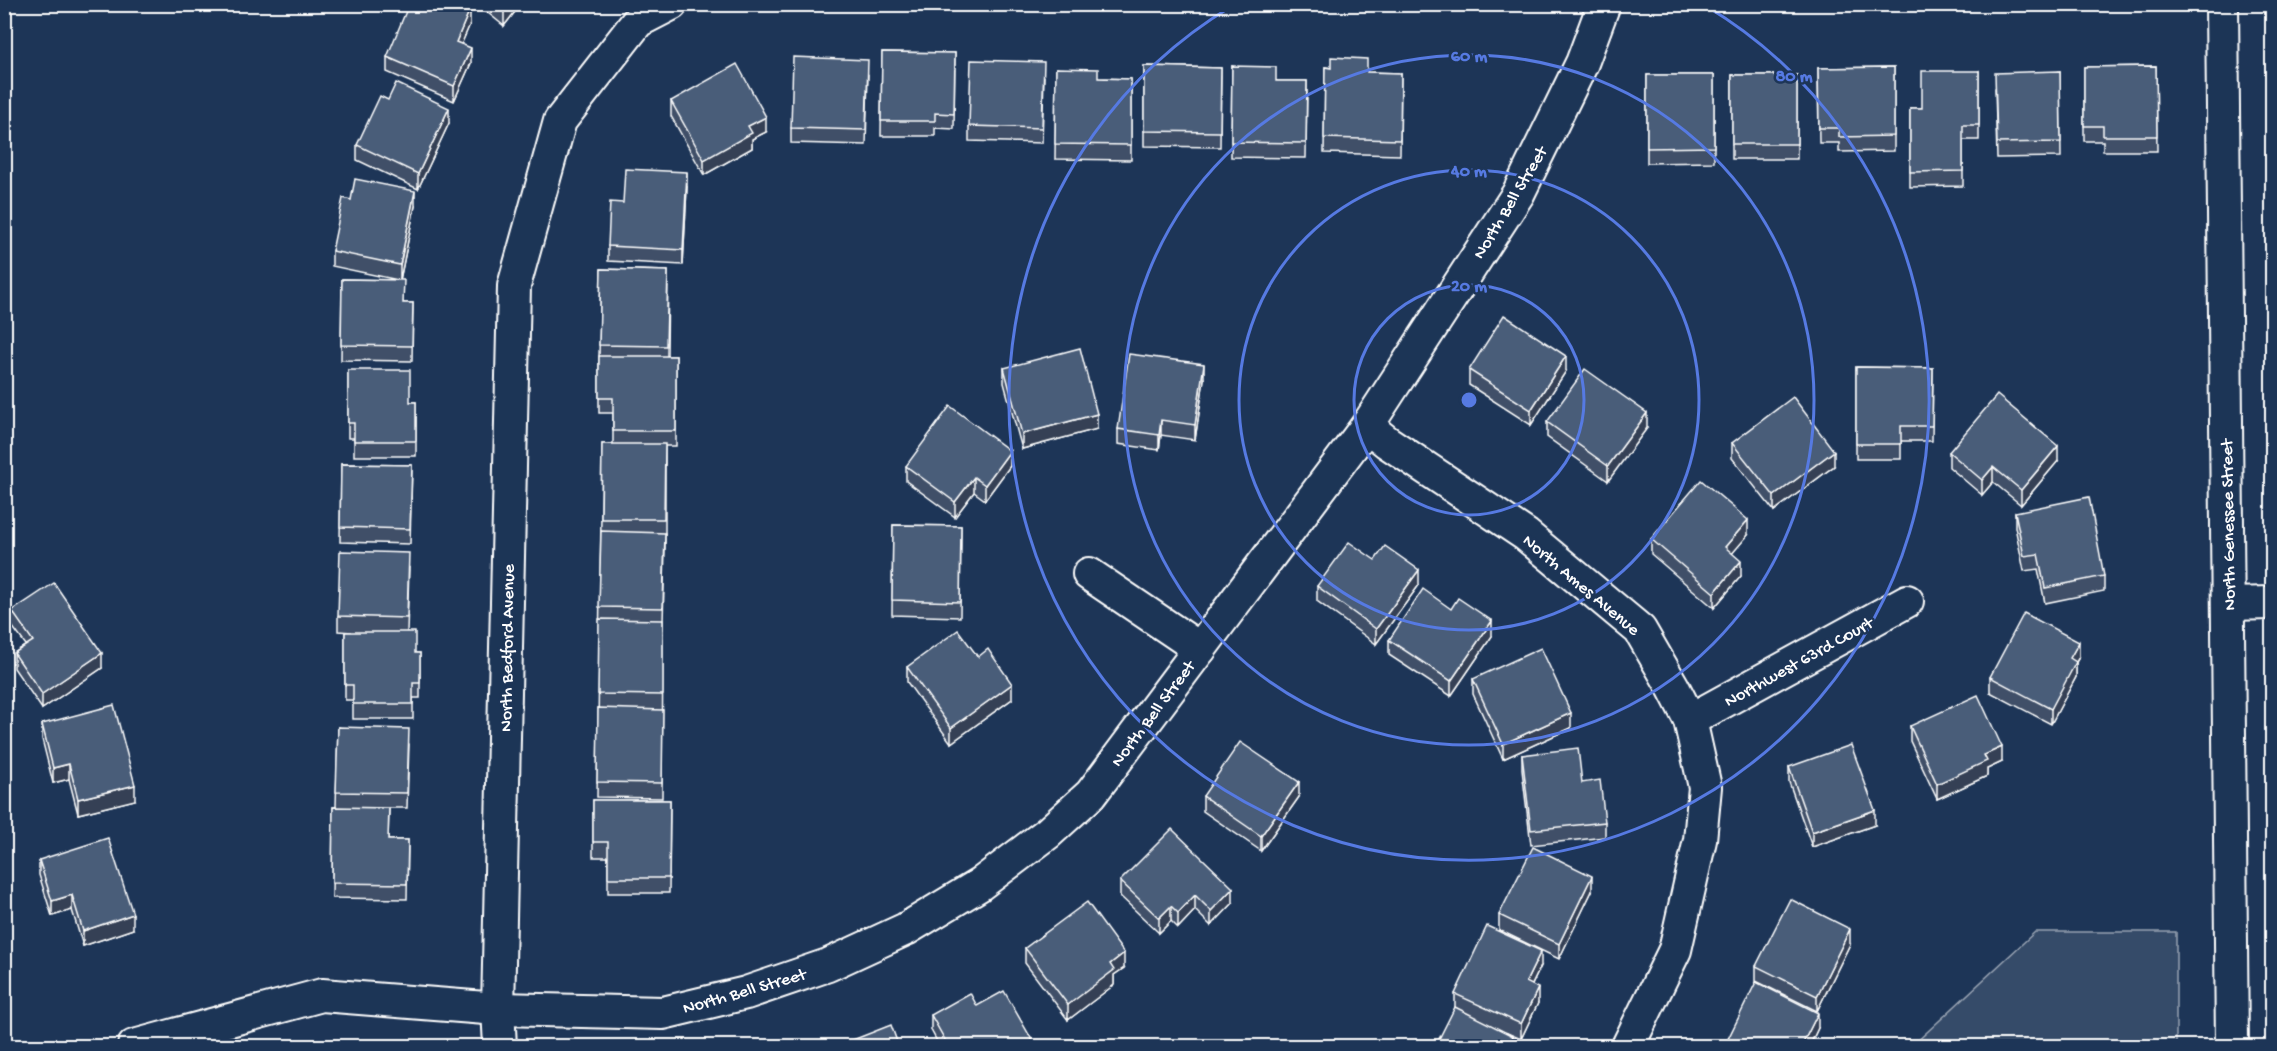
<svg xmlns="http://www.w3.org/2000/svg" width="2277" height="1051" viewBox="0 0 2277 1051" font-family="'Gochi Hand',sans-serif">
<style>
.green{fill:#364b69;stroke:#9aa5b4;stroke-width:1.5}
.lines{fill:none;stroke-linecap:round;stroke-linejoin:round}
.street-casing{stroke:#fff;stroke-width:36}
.street{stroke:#1d3557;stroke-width:32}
.wall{fill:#405068;stroke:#fff;stroke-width:1.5}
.shaded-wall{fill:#344155;stroke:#fff;stroke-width:1.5}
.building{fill:#4a5d79;stroke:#fff;stroke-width:1.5}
.ring{fill:none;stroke:#567ae2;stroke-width:3}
.labels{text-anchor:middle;stroke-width:5;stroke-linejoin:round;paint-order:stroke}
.street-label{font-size:18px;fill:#fff;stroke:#1d3557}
.centre{fill:#567ae2;stroke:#1d3557;stroke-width:3}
.ring-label{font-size:18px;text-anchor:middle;font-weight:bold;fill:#567ae2;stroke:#1d3557;stroke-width:5;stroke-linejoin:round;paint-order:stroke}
</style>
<rect width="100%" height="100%" fill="#1d3557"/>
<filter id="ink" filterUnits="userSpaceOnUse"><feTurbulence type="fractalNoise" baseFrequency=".0167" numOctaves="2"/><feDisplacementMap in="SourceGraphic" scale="12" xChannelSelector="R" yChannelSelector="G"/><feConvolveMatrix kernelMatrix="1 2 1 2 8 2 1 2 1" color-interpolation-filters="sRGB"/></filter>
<g filter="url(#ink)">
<!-- green -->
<path class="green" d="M2035,932h141v114h-264z"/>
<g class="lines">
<!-- street casing -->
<g class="street-casing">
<g id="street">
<path d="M2222,4l10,1042"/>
<path d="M1367,426l20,16 139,93 114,95 33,57 17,33 15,67 -5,53 -25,110 -47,96"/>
<path d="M1089,574l111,75"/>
<path d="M2228,604l44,-1"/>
<path d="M1690,720l217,-119"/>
<path d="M134,1046l188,-51 176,14 165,4 83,-20 82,-28 78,-36 73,-44 69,-52 43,-39 276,-368 151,-232 64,-131 22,-59"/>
<path d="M500,1046l-2,-37 16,-723 46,-165 78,-100 33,-17"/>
</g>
</g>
<!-- street -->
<use href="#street" class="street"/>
</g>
<!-- wall -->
<g class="wall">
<path d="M477,4h44l-17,22z"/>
<path d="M470,24l-9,20 10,19 -17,38 -67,-29v-15z"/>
<path d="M882,52l73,1 -1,76 -19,-1v8h-54z"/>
<path d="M1144,66l77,2 -1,79 -76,-1z"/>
<path d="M1232,66l44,15h31l-1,77 -75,-1z"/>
<path d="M2156,66l1,85h-54v-10h-19v-74z"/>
<path d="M1325,67l42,5 34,1 -1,82 -76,-2z"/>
<path d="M1894,67v84l-55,1v-9h-20l-1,-75z"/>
<path d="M1056,68l42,10 33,1v81l-76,-1z"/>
<path d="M1979,71v69h-16v46l-53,1v-79h12z"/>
<path d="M2060,71l1,86 -64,1 -2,-70z"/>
<path d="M868,75l-2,70 -75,-2v-15z"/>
<path d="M1647,75h67v87l-67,1z"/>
<rect x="1732" y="75" width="65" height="84"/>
<path d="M1044,77l-2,66 -73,-2v-15z"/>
<path d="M388,100l61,23 -31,66 -61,-29v-15z"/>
<path d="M671,101l95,31 -14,7v9l-48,27 -33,-59z"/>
<path d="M687,187l-4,78 -75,-4v-15z"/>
<path d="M351,200l64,6 -15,74 3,23h10l-1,58 -71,-1 1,-81 56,1 -66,-14v-15z"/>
<path d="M601,269l67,2 -1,85h9v90h-11v102l-2,75 -1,175 -65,-1 5,-353h11v-31h-14v-57z"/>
<path d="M1856,367l77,1 -1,73h-31v18h-45z"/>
<path d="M1004,368l93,61 -75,20 -18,-66z"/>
<path d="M348,370l62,32h6v54h-62v-18h-6z"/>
<path d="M1469,370l97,1 -35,54 -62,-40z"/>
<path d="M1204,379l-9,61 -34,-5 -2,15 -41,-6v-15z"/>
<path d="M1547,422l100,6 -39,53 -61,-44z"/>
<path d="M1732,443l102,23 -60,45 -42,-53z"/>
<path d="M1949,452l109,9 -37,44 -28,-23 -11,13 -33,-28z"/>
<path d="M341,464l71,1 -2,79 -70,-2z"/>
<path d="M906,466h104l-25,34 -11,-8 -19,25 -49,-36z"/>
<path d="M2015,512l89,64v15l-59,12 -7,-34 -14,2 -9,-44z"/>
<path d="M893,525l68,1 -1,91 -68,-2z"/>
<path d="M1748,535l-16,18 9,23 -27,32 -63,-54v-15z"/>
<path d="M1375,560l44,25 -43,59 -59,-43v-15z"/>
<path d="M409,568l-2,64 8,21h5v45h-7v21h-60v-19h-8v-68h7l-14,-1v-15z"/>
<path d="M1451,609l41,27 -41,60 -62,-41v-15z"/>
<path d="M12,611l90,57 -60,41 -28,-41v-15l12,-8 -14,-19z"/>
<path d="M978,657l34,42 -61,44 -44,-61v-15z"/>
<path d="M2079,657l-3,5v15l-25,47 -61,-32v-15z"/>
<path d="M1473,679l98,49 -68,31 -30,-65z"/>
<path d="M42,724l93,76 -57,14 -9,-35 -16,4 -11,-44z"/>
<path d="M1910,726l92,36 -15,7v7l-50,23 -27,-58z"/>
<path d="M338,727l71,17 -2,64h-18l-1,32h20l-1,59 -75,-1 1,-91h3z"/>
<path d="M1522,755l60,28 23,39v15l-74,8 -9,-75z"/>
<path d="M1789,767l86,58 -63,22 -23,-65z"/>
<path d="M1203,796l96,1 -38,54 -58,-40z"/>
<path d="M593,800h77l-1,93h-61v-36h-15z"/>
<path d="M39,860l94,69 -50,17 -11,-36 -20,6 -13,-41z"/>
<path d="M1120,881l113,22 -22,23 -16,-16 -17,18 -7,-7 -12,12 -39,-37z"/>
<path d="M1592,891l-33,68 -60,-29v-15z"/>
<path d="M1850,944l-33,67 -61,-30v-15z"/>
<path d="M1025,948l99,20 -10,7v10l-46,35 -43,-57z"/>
<path d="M1541,966l-9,19 6,18 -17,36 -14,-6 6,14 -58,-40v-13z"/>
<path d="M977,1006l59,41h-96l-9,-17v-15z"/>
<path d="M1818,1028l-9,19h-81v-8z"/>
</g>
<!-- shaded-wall -->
<g class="shaded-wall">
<path d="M509,4h12l-17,22v-15z"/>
<path d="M470,9v15l-14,33v-15z"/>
<path d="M471,48v15l-17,38v-15z"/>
<path d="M449,108v15l-31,66v-15z"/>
<path d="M766,117v15l-14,7v9l-48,27v-15l44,-34z"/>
<path d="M687,172v15l-4,78v-15z"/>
<path d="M415,191v15l-15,74v-15z"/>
<path d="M1566,356v15l-35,54v-15z"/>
<path d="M1204,364v15l-9,61v-15z"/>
<path d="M1647,413v15l-39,53v-15z"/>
<path d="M1097,414v15l-75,20v-15z"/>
<path d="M1161,420v15l-2,15v-15z"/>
<path d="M2058,446v15l-37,44v-15z"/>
<path d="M1010,451v15l-25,34v-15z"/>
<path d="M1834,451v15l-60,45v-15z"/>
<path d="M1993,467v15l-11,13v-15z"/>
<path d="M974,477v15l-19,25v-15z"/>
<path d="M1748,520v15l-23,27v-15z"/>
<path d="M1741,561v15l-27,32v-15z"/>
<path d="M1419,570v15l-43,59v-15z"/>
<path d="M1492,621v15l-41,60v-15z"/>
<path d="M2079,642v15l-3,5v15l-25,47v-15l19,-51z"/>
<path d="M102,653v15l-60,41v-15z"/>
<path d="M1012,684v15l-61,44v-15z"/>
<path d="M1571,713v15l-68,31v-15z"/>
<path d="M2002,747v15l-15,7v7l-50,23v-15l47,-29z"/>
<path d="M69,764v15l-16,4v-15z"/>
<path d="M1299,782v15l-38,54v-15z"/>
<path d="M135,785v15l-57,14v-15z"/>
<path d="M1875,810v15l-63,22v-15z"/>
<path d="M1592,876v15l-33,68v-15z"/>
<path d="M1233,888v15l-22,23v-15z"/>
<path d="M72,895v15l-20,6v-15z"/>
<path d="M1195,895v15l-17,18v-15z"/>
<path d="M1171,906v15l-12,12v-15z"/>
<path d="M133,914v15l-50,17v-15z"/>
<path d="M1850,929v15l-33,67v-15z"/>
<path d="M1541,951v15l-15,31v-15z"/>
<path d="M1124,953v15l-10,7v10l-46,35v-15l42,-41z"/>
<path d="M1538,988v15l-17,36v-15z"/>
<path d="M1818,1013v15l-9,19h-8z"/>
<path d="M1513,1036v11h-6z"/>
</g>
<!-- building -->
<g class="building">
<path d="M409,4h50l11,5 -14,33 15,6 -17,38 -67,-29z"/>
<path d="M496,4h13l-5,7z"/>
<path d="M882,52l73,1 -1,61 -19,-1v8h-54z"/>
<path d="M793,57l75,3 -2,70 -75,-2z"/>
<path d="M1331,57l36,2v13l34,1 -1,67 -76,-2 1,-71 6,1z"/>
<path d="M971,60l73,2 -2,66 -73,-2z"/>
<path d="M737,64l29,53 -18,9 4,7 -48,27 -33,-59z"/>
<path d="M1144,66l77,2 -1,64 -76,-1z"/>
<path d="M1232,66l44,1v14h31l-1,62 -75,-1z"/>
<path d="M2156,66l1,70h-54v-10h-19v-59z"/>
<path d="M1894,67v69l-55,1v-9h-20l-1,-60z"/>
<path d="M1056,68l42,1v9l33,1v66l-76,-1z"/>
<path d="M1922,71h57v54h-16v46l-53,1v-64h12z"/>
<path d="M2060,71l1,71 -64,1 -2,-70z"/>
<path d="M1647,75h67v72l-67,1z"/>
<rect x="1732" y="75" width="65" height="69"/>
<path d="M396,83l53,25 -31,66 -61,-29 23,-49 8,4z"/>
<path d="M625,169l62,3 -4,78 -75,-4 2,-44 13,1z"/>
<path d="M355,179l60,12 -15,74 -68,-14 11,-53 8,2z"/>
<path d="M601,269l67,2 -2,75 -67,-1z"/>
<path d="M342,279l62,1 -1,23h10l-1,43 -71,-1z"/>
<path d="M1504,315l62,41 -35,54 -62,-40z"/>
<path d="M1080,348l17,66 -75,20 -18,-66z"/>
<path d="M1129,354l75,10 -9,61 -34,-5 -2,15 -41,-6z"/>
<path d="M599,356h77v75h-63v-33h-14z"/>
<path d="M1856,367l77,1 -1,58h-31v18h-45z"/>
<path d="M1585,369l62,44 -39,53 -61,-44z"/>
<path d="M348,370h62v32h6v39h-62v-18h-6z"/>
<path d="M1997,395l61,51 -37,44 -28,-23 -11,13 -33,-28z"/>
<path d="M1793,397l41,54 -60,45 -42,-53z"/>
<path d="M950,406l60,45 -25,34 -11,-8 -19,25 -49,-36z"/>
<path d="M602,444h63l-1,75h-63z"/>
<path d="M341,464l71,1 -2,64 -70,-2z"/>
<path d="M1701,480l47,40 -23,27 16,14 -27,32 -63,-54z"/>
<path d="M2089,497l15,79 -59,12 -7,-34 -14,2 -9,-44z"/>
<path d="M893,525l68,1 -1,76 -68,-2z"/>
<path d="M601,531l64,2 -2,75 -64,-1z"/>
<path d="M1349,542l26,18 10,-14 34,24 -43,59 -59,-43z"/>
<path d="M340,551l69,2 -2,65 -69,-2z"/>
<path d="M54,583l48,70 -60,41 -28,-41 19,-12 -21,-30z"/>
<path d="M1423,589l28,20 7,-11 34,23 -41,60 -62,-41z"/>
<path d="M2024,613l55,29 -9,16 6,4 -25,47 -61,-32z"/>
<path d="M599,619l64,1v75l-65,-1z"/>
<path d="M958,630l20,27 10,-8 24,35 -61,44 -44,-61z"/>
<path d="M345,632h70v21h5v30h-7v21h-60v-19h-8z"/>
<path d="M1541,648l30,65 -68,31 -30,-65z"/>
<path d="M1978,695l24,52 -18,8 3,6 -50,23 -27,-58z"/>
<path d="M114,705l21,80 -57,14 -9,-35 -16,4 -11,-44z"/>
<path d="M598,708l65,2 -1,73 -65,-1z"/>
<path d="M338,727l71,2 -2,64 -71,-1z"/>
<path d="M1240,742l59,40 -38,54 -58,-40z"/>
<path d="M1851,745l24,65 -63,22 -23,-65z"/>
<path d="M1578,748l4,35 18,-3 5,42 -74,8 -9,-75z"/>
<path d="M593,800h77l-1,78h-61v-36h-15z"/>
<path d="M333,807l56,1 -1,32h20l-1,44 -75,-1z"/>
<path d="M1172,829l61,59 -22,23 -16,-16 -17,18 -7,-7 -12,12 -39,-37z"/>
<path d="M108,838l25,76 -50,17 -11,-36 -20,6 -13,-41z"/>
<path d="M1533,847l59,29 -33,68 -60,-29z"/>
<path d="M1790,899l60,30 -33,67 -61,-30z"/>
<path d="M1087,902l37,51 -14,11 4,6 -46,35 -43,-57z"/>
<path d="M1487,926l54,25 -15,31 12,6 -17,36 -66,-30z"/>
<path d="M1756,982l62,31 -17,34h-57l-16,-8z"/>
<path d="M1004,991l32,56h-87l-18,-32 39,-22 7,13z"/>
<path d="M1455,1007l58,29 -6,11h-72z"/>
<path d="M891,1025l8,22h-64z"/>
</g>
</g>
<!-- distance rings -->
<g class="ring">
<circle cx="1469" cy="400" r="115"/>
<circle cx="1469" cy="400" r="230"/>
<circle cx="1469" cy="400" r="345"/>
<path d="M1706 6A460 460 0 1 1 1232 6"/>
</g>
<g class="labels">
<!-- street labels -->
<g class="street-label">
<text transform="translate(1509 202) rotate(-59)" y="6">North Bell Street</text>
<text transform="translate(2227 525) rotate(-91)" y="6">North Genessee Street</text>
<text transform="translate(1582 584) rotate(40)" y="6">North Ames Avenue</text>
<text transform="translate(506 648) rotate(-89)" y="6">North Bedford Avenue</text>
<text transform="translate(1798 661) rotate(-29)" y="6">Northwest 63rd Court</text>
<text transform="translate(1152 713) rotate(-53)" y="6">North Bell Street</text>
<text transform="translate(744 990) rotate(-16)" y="6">North Bell Street</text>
</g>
</g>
<circle cx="1469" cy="400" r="9" class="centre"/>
<g class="ring-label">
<text x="1469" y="61">60 m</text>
<text x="1794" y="81">80 m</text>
<text x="1469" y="176">40 m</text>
<text x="1469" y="291">20 m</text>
</g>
<!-- margin -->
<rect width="2277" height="1051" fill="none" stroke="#1d3557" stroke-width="24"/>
<rect x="12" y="12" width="2253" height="1027" fill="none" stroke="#fff" stroke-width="2" filter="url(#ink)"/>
</svg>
